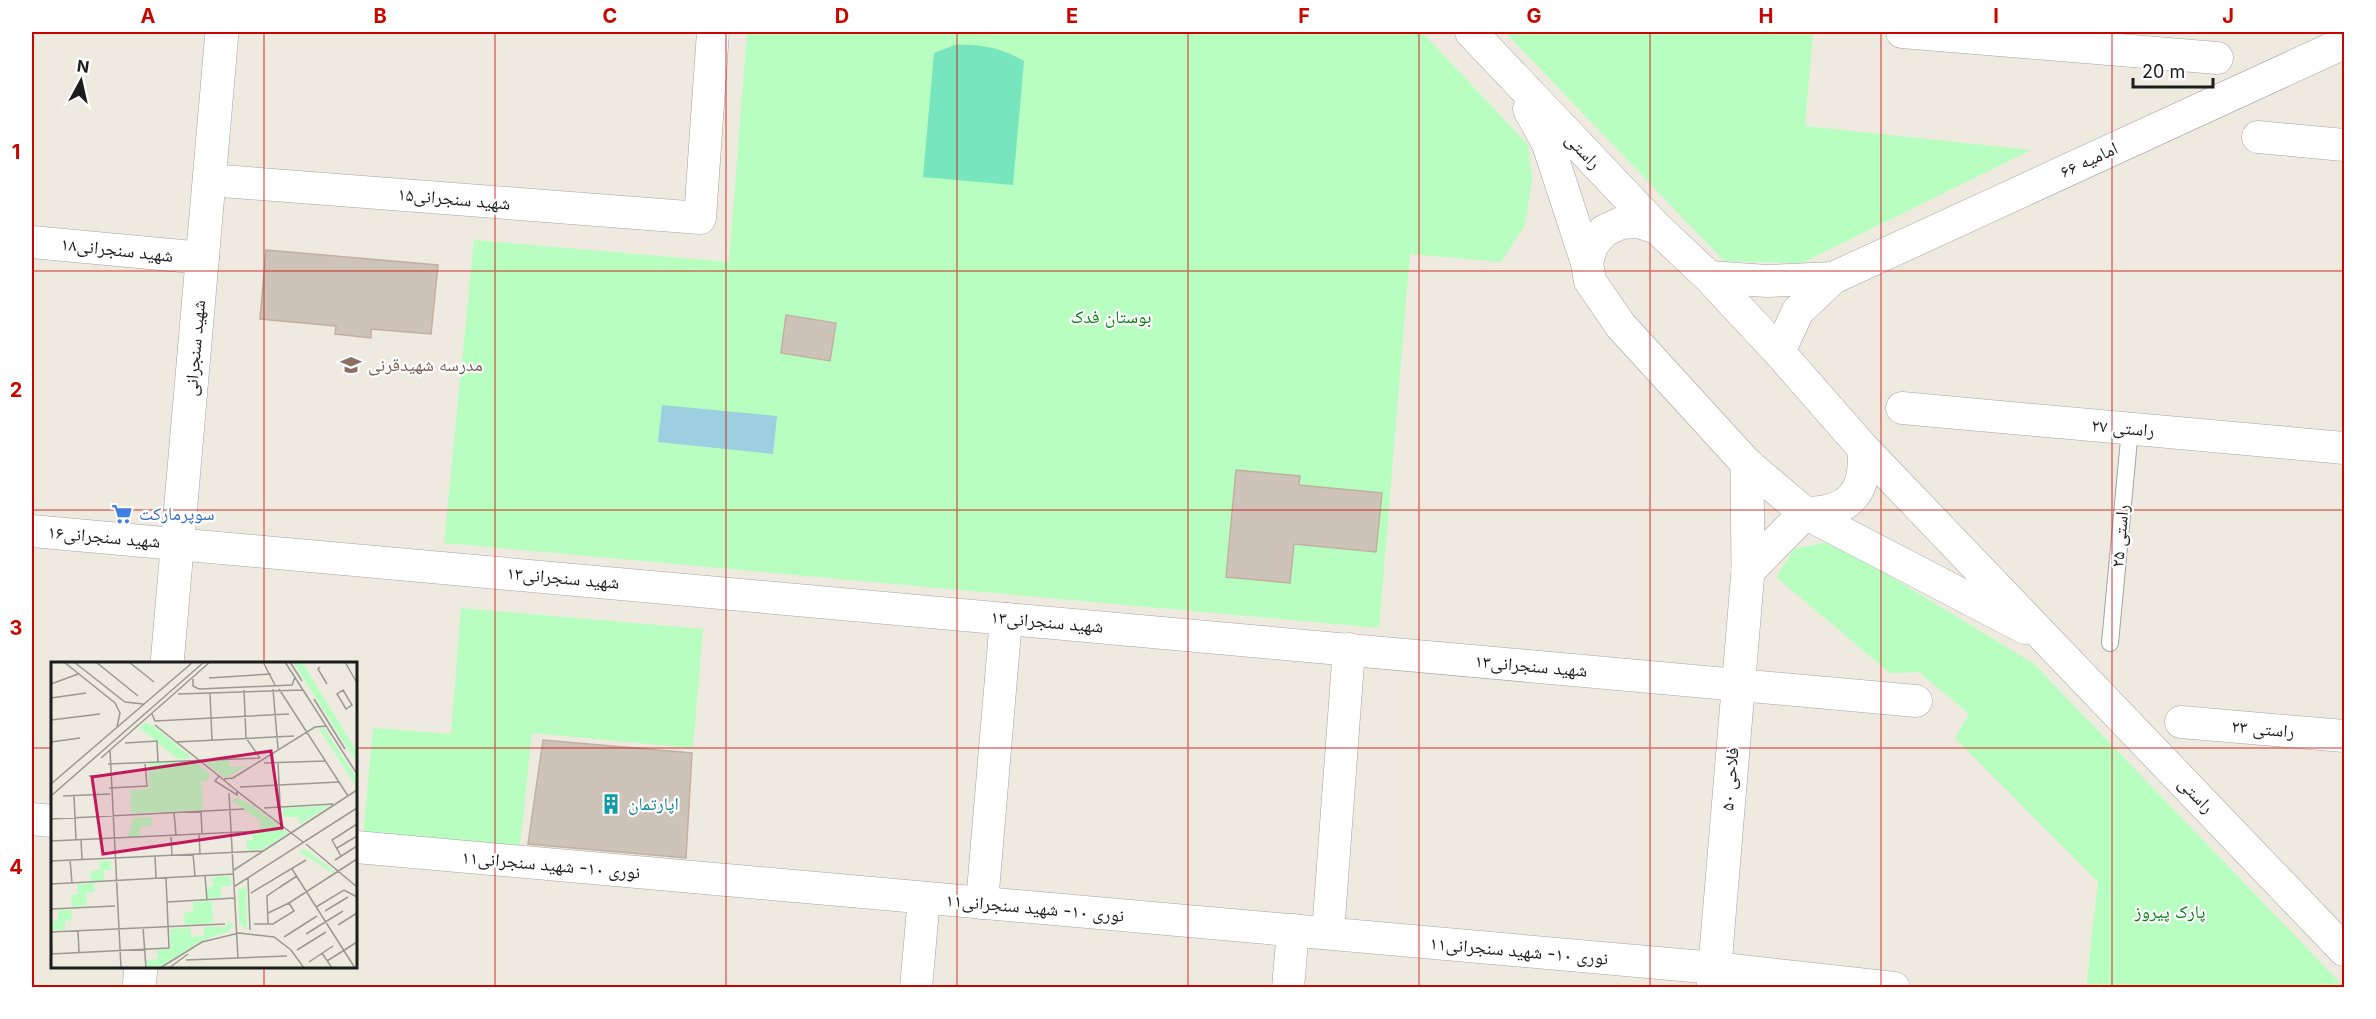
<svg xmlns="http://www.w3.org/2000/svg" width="2376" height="1019" viewBox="0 0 2376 1019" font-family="Inter,'Noto Naskh Arabic',sans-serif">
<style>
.park{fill:#b8fec0}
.pitch{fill:#77e5be}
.water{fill:#9ccfe0}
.building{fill:#cec3b9;stroke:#c1b0a2;stroke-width:1.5}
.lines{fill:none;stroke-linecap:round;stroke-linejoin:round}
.service-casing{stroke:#a3a3a3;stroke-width:18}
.minor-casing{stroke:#a3a3a3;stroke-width:33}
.tertiary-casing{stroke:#a3a3a3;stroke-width:34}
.service{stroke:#fff;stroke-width:16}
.minor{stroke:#fff;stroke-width:32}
.tertiary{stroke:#fff;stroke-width:33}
.grid{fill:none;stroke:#c80600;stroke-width:1.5;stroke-opacity:0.55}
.labels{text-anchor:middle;stroke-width:4.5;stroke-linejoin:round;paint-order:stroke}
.street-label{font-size:18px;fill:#1c1c1c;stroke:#fff}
.park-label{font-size:18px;fill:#028211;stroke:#fff}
.education-label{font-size:18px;fill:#785e54;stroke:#fff;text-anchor:start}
.shop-label{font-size:18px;fill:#366cbe;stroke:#fff;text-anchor:start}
.culture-label{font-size:18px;fill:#0d838f;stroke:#fff;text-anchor:start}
.inset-road{fill:none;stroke:#9a9892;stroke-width:1.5}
.view{fill:#c2185b;fill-opacity:0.15;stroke:#c2185b;stroke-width:3}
.inset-edge{fill:none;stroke:#1c1c1c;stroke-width:3}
.neatline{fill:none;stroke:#c80600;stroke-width:2}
.grid-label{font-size:20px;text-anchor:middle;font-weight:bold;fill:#c80600}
</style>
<rect width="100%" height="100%" fill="#eeeae0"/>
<!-- park -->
<g class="park">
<path d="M747,32h675l106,113 4,35 -7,45 -24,37 -91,-8 -31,374 -935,-85 30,-303 255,22z"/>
<path d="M1505,32h308l-8,94 226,24 -229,113 -78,-2z"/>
<path d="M1832,541l201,122 311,324h-258l12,-105 -143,-144 14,-24 -50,-42 -29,1 -114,-96 18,-28z"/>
<path d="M461,608l242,21 -10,119 -161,-15 -14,132 -156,-17 11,-120 78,6z"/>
</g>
<!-- pitch -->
<path class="pitch" d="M955,45c27,-1 46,3 69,16l-11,124 -90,-8 11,-124z"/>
<!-- water -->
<path class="water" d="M662,405l115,11 -4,38 -115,-12z"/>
<!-- building -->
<g class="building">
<path d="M266,250l172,15 -7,69 -60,-5v9l-36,-4 1,-8 -76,-7z"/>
<path d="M786,315l50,8 -6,38 -49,-8z"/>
<path d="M1236,470l64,6 -1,9 83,8 -6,59 -82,-8 -4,39 -64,-6z"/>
<path d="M543,740l149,13 -6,105 -158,-14z"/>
</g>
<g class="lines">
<!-- service casing -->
<g class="service-casing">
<path id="service" d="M2110,643l20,-214"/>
</g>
<!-- minor casing -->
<g class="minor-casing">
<g id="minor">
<path d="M1471,32l186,196"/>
<path d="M1902,32l315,26"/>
<path d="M1529,109l19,35 39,119"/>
<path d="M2258,137l86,8"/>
<path d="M209,180l491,38 13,-186"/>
<path d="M1639,222l18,6 52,49 70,75 84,96c5,44 -14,65 -58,65l-58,-49 -126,-138 -31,-45 -3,-18 5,-18 12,-14 17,-8z"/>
<path d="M32,242l171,16"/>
<path d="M1709,277l58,4 66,-3"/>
<path d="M1779,352l19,-41 35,-33 511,-235"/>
<path d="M1902,408l442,40"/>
<path d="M1863,448l481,502"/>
<path d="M1805,513l220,115"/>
<path d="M32,531l1884,170"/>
<path d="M2181,722l163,14"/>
<path d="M32,819l20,2"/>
<path d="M356,847l1359,121 179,20"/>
<path d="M982,903l24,-284"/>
<path d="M1328,933l21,-284"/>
<path d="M916,988l8,-90"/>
<path d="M1288,988l5,-58"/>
</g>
</g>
<!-- tertiary casing -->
<g class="tertiary-casing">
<g id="tertiary">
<path d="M1748,571l57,-58"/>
<path d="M167,664l55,-632"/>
<path d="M139,988l2,-22"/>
<path d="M1713,988l35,-417 -1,-107"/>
</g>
</g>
<!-- service -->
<use href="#service" class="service"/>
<!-- minor -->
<use href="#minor" class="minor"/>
<!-- tertiary -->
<use href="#tertiary" class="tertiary"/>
</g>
<!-- grid -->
<path class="grid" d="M264,32v632M495,32v956M726,32v956M957,32v956M1188,32v956M1419,32v956M1650,32v956M1881,32v956M2112,32v956M32,271h2312M32,510h2312M32,748h20M356,748h1988M264,966v22"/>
<!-- icons -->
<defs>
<g id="school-bare" transform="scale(1.62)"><path d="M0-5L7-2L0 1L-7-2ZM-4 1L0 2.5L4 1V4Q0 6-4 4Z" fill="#8d6e63" stroke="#fff" stroke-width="2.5" paint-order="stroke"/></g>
<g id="supermarket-bare" transform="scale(1.62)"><path d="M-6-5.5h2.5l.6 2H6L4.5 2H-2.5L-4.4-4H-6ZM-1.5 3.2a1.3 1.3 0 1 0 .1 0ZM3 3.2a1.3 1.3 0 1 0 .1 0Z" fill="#3f7fe0" stroke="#fff" stroke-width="2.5" paint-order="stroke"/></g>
<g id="building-bare" transform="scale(1.62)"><path d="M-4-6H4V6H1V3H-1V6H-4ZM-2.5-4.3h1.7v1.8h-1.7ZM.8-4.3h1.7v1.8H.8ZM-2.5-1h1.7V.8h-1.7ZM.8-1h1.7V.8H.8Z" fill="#0f9aa8" stroke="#fff" stroke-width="2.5" paint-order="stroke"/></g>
</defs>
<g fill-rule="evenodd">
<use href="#school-bare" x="351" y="365"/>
<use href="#supermarket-bare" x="122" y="514"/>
<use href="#building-bare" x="611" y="804"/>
</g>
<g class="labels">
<!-- street labels -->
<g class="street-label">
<text transform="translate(1583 151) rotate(46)" y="6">راستی</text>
<text transform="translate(2089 160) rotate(-25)" y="6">امامیه ۶۶</text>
<text transform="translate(454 199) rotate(5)" y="6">شهید سنجرانی۱۵</text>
<text transform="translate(117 250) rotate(6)" y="6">شهید سنجرانی۱۸</text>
<text transform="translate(195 348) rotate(-85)" y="6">شهید سنجرانی</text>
<text transform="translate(2123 428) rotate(5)" y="6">راستی ۲۷</text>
<text transform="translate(2120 536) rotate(-85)" y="6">راستی ۲۵</text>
<text transform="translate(104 537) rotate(5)" y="6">شهید سنجرانی۱۶</text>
<text transform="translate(563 578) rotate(5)" y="6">شهید سنجرانی۱۳</text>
<text transform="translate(1047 622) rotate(5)" y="6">شهید سنجرانی۱۳</text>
<text transform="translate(1531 666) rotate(5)" y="6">شهید سنجرانی۱۳</text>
<text transform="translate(2263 729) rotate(5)" y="6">راستی ۲۳</text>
<text transform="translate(1730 779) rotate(-85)" y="6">فلاحی ۵۰</text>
<text transform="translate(2196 795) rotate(46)" y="6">راستی</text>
<text transform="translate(551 865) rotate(5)" y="6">نوری ۱۰- شهید سنجرانی۱۱</text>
<text transform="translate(1035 908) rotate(5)" y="6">نوری ۱۰- شهید سنجرانی۱۱</text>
<text transform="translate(1519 951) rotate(5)" y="6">نوری ۱۰- شهید سنجرانی۱۱</text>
</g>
<!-- park labels -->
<g class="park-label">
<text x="1111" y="323">بوستان فدک</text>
<text x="2170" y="918">پارک پیروز</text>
</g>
<!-- education labels -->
<g class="education-label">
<text x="368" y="371">مدرسه شهیدقرنی</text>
</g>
<!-- shop labels -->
<g class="shop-label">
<text x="139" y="520">سوپرمارکت</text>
</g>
<!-- culture labels -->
<g class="culture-label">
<text x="628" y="810">اپارتمان</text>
</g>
</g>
<!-- overview -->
<g transform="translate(51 662)">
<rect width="306" height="306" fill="#eeeae0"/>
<path d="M242,0h9l55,90v11zM94,61l6,1 41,34 -14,1 -38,-31zM267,65l6,1 33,51v9zM178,97l1,8 17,-1 -22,12 -23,-18zM145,99l13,13 -1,7h-7l2,29 -72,3 -1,-23 19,-1v-26zM185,136l16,7 36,28 -25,16 -16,1 -1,-10h6v-8h8v-11l-28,-20zM278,144l-29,18 -1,-7h-16v-9zM101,155v9l-12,1v10h-12l5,-19zM254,187l29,22 -1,2 -34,-21zM48,199h12v9h-7v10l-13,1v-10l9,-1zM179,214l1,10h-10v11l-14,1v-11h6l-1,-10zM43,221l1,9 -9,1 1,12 -15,2 -1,-12 7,-1 -1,-10zM195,224l1,44 -8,-7 -1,-33zM161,239l1,22 -28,2 -1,-12 9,-1v-10zM7,248h13l1,10 -7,1v9h-13l-1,-9 7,-1zM176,259l6,4 -5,7 -26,8 -43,28h-11l-1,-8 11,-1 -1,-9 14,-1 -1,-20 21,-1v9l13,-1v-9h23z" fill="#b8fec0"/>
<path class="inset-road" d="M13,0l51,41 5,10 -3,14M23,0l51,40 18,2M45,0l42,34M78,0l25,20M212,0l12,23M234,0l72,112M239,0l12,19M294,0l12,21M269,5l-2,2 9,15M158,16l62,-4M142,17v7l6,3 93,-4 3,-8M0,22l27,-10M222,27l5,60M228,27l69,107M193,28l2,48 14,20M292,28l9,15 -6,4 -9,-15zM159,31l2,47M127,32l125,-4M0,36l35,-5M263,37l31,50M101,52l3,7 134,-7M0,58l49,-6M104,63l64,51M0,80l29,-4M125,80l118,-6M74,81l32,-2 1,22M59,88l11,218M50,96l109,-96M227,100l3,63M213,101l61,-2M57,102l152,-6M38,114l20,-1M168,114l18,15v4l-22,-14zM173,117l9,-1 82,-51 11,-1M0,122l142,-122M189,125l99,-5M58,126l38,-2 -2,-22M186,129l66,51M178,131l9,166M0,134l153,-134M12,134l47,-2M23,134l2,44M213,146l69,-4M150,149l1,22M123,151l2,22M0,157l193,-10M148,171l1,21M120,173l1,20M30,177l1,21M0,179l208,-10M255,182l51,43M286,186l20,-12M142,192l2,22M104,194l1,22M290,194l-9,-16 25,-16M19,198l2,23M284,198l22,-14M0,199l212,-10M241,207l63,99M183,208l123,-80M154,214l2,24M197,216l2,52M0,222l183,-10M184,224l122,-78M229,225l17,-11M200,231l55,-33M116,240l68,-4M265,245l28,-17 13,7M0,247l64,-3M274,249l23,-14M217,251l21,-10 68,-44M203,262h19l21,-13 -5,-8M217,262l-1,-28 13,-9M287,263l19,-12M92,265l3,41M27,269l1,22M0,270l174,-8M0,272l1,20M255,272l37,-23M233,275l33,-21M246,288l29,-18M271,291l10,15M0,292l118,-6 -3,-70M135,298l101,-4M276,299l30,-19M258,300l24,-16M109,306l42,-26 37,-9 35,4 17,13 13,18M118,306l19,-14"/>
<path class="view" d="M220,89l11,77 -179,26 -11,-77z"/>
<rect width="306" height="306" class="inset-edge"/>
</g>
<!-- border -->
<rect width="2376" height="1019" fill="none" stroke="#ffffff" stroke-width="66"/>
<!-- north arrow -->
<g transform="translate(81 81) rotate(8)" stroke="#ffffff" stroke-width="4.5" paint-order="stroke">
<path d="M0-4.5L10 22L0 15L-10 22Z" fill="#1c1c1c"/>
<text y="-9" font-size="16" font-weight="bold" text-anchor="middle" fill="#1c1c1c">N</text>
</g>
<!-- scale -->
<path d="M2133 78v9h80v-9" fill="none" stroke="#1c1c1c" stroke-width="3"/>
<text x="2142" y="78" font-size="18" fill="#1c1c1c" stroke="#ffffff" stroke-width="4.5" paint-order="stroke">20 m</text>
<rect x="33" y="33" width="2310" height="953" class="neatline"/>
<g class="grid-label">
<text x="148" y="23">A</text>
<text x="380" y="23">B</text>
<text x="610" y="23">C</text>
<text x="842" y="23">D</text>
<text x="1072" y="23">E</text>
<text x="1304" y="23">F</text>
<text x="1534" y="23">G</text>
<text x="1766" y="23">H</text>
<text x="1996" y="23">I</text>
<text x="2228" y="23">J</text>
<text x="16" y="159">1</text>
<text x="16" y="397">2</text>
<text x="16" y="635">3</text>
<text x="16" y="874">4</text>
</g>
</svg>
